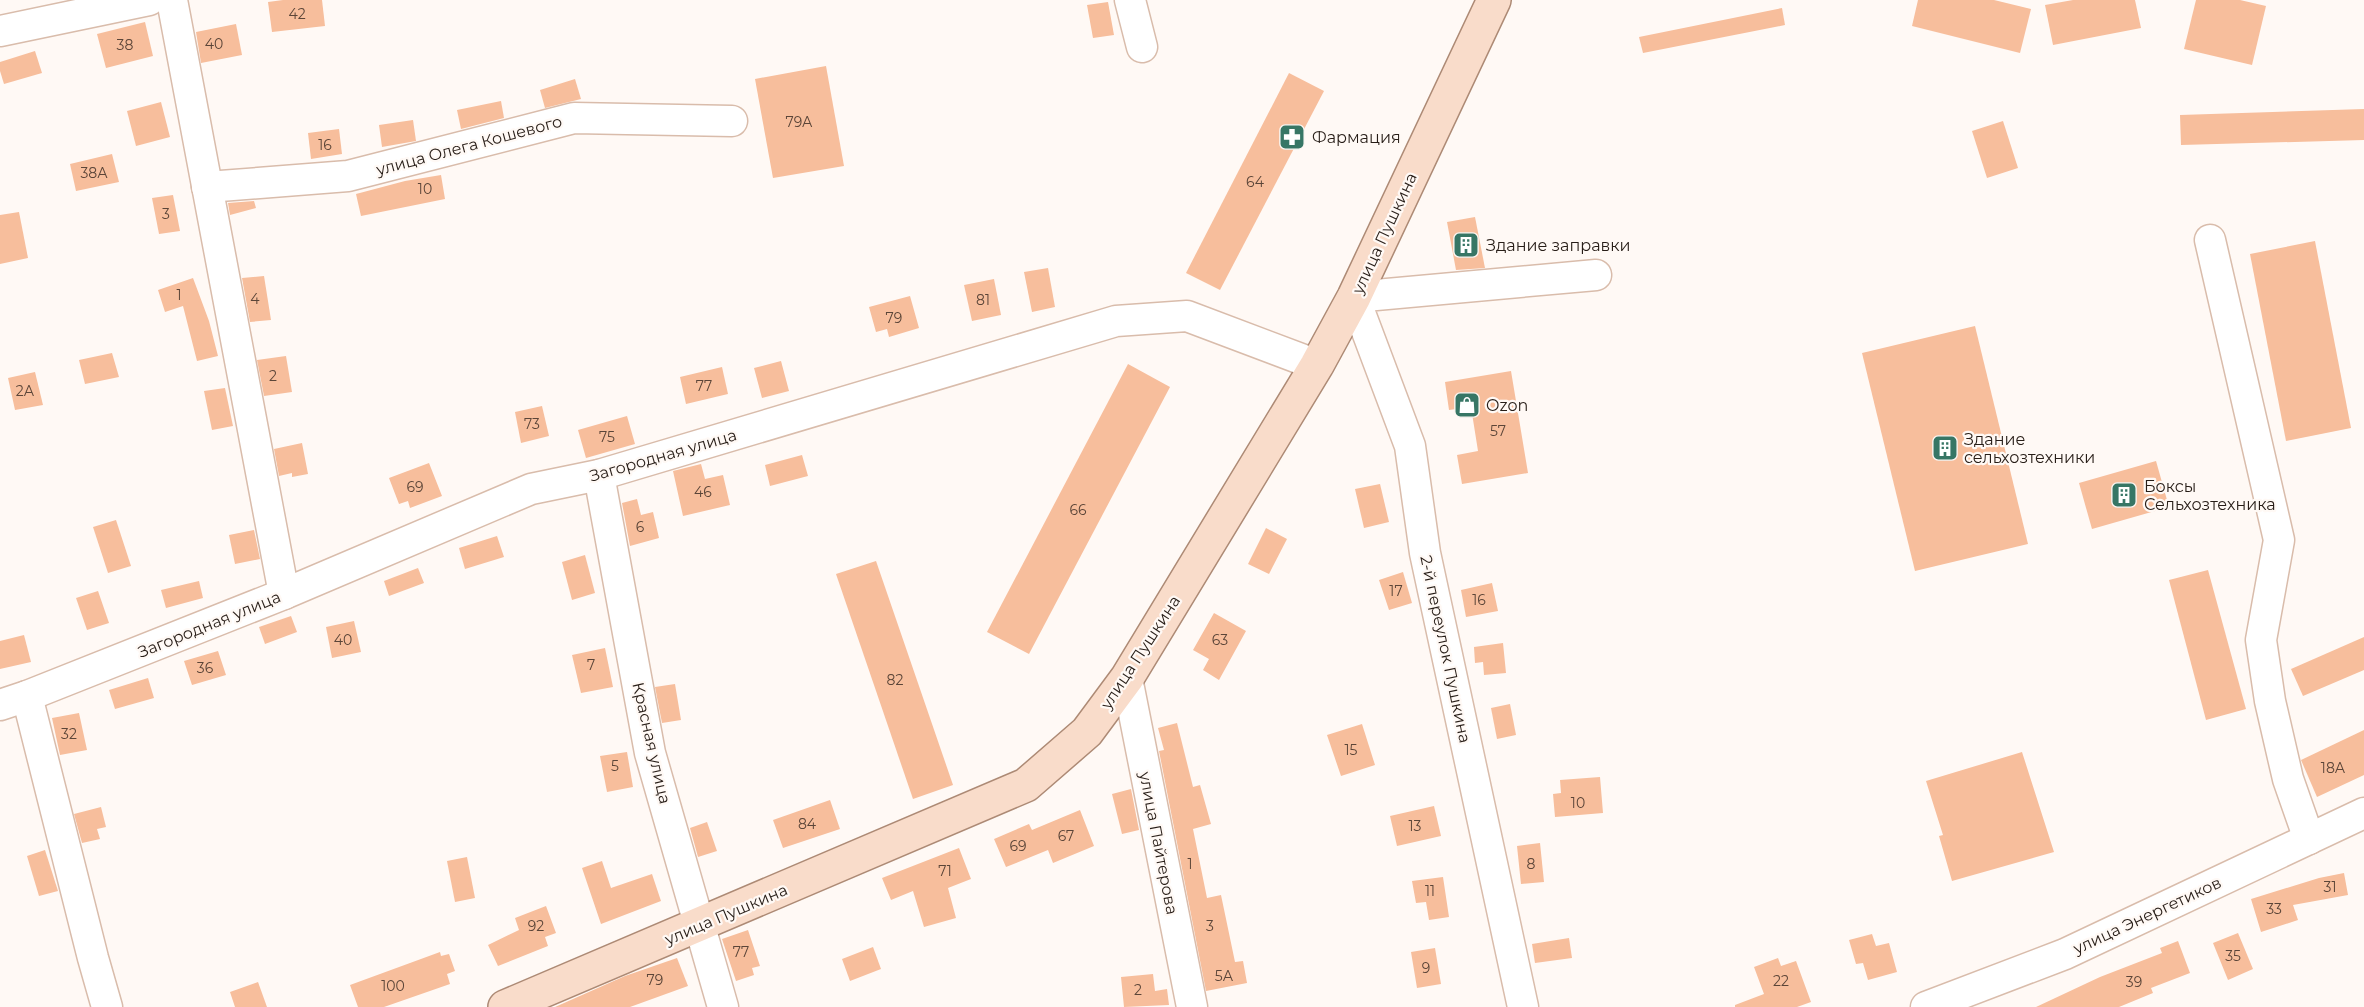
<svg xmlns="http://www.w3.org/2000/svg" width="2364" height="1007" viewBox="0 0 2364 1007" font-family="Montserrat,sans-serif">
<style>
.building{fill:#f7be9c}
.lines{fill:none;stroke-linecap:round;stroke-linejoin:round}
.minor-casing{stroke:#d9bcab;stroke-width:33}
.major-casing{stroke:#ad8a75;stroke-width:36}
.minor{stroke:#fff;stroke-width:30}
.major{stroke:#f9dcca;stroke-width:33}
.labels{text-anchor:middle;stroke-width:4.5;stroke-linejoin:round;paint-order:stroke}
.number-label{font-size:14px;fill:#5b4538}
.poi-label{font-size:16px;fill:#271d17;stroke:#fff9f5;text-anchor:start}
.street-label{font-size:16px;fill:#271d17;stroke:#fff9f5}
</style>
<rect width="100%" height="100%" fill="#fff9f5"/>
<!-- building -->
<g class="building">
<path d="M283,0h39l3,26 -53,6 -4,-30z"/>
<path d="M1918,0h76l37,9 -11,44 -108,-27z"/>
<path d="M2073,0h62l6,28 -88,17 -8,-40z"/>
<path d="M2196,0h44l26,6 -14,59 -68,-16z"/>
<path d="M1108,2l6,33 -21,3 -6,-33z"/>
<path d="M1782,8l3,17 -142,28 -4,-16z"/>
<path d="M145,22l8,34 -47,12 -9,-34z"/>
<path d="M236,24l6,31 -41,8 -5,-31z"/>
<path d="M35,51l7,22 -38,11 -4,-13v-9z"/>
<path d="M826,66l18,100 -71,12 -18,-99z"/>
<path d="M1289,73l35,18 -104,199 -34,-17z"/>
<path d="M575,79l6,20 -36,9 -5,-18z"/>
<path d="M501,101l3,17 -43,11 -4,-19z"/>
<path d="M161,102l9,35 -34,9 -9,-35z"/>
<path d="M2364,109v31l-183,5 -1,-30z"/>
<path d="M413,120l3,21 -34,6 -3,-22z"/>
<path d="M2003,121l15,47 -31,10 -15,-47z"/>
<path d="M339,129l3,25 -31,5 -3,-26z"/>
<path d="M112,154l7,28 -43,9 -6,-27z"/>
<path d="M441,175l4,24 -84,17 -5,-22 49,-13z"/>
<path d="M173,195l7,36 -21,3 -7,-36z"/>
<path d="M254,201l2,7 -26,7 -2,-12z"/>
<path d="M19,212l9,46 -28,6v-49z"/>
<path d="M1475,217l10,51 -29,2 -9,-48z"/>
<path d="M2315,241l36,187 -65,13 -36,-187z"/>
<path d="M1048,268l7,39 -23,5 -8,-40z"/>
<path d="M264,276l7,44 -21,2 -8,-44z"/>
<path d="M193,278l16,43 9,35 -21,5 -14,-55 -18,6 -7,-22z"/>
<path d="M994,279l7,36 -29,6 -8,-36z"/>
<path d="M910,296l9,32 -30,9 -2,-8 -11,3 -7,-25z"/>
<path d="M1975,326l53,218 -113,27 -53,-218z"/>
<path d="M112,353l7,24 -34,7 -6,-24z"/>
<path d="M286,356l6,36 -28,4 -7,-36z"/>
<path d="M781,361l8,30 -27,7 -8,-30z"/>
<path d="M1128,364l42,23 -141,267 -42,-22z"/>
<path d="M722,367l6,27 -42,10 -6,-27z"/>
<path d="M1511,371l17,102 -66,11 -5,-29 21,-4 -7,-44 -22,3 -4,-28z"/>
<path d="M35,372l8,33 -28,5 -7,-32z"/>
<path d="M225,388l8,38 -21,4 -8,-39z"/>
<path d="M542,406l7,30 -28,7 -6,-31z"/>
<path d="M627,416l8,28 -49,14 -8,-28z"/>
<path d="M302,443l6,31 -16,3v-4l-13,3 -5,-27z"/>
<path d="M802,455l6,21 -38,10 -5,-21z"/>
<path d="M2156,461l13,46 -77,22 -13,-46z"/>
<path d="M429,463l13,33 -32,12 -2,-7 -9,3 -10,-26z"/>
<path d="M701,464l4,15 18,-4 7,30 -47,11 -10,-45z"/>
<path d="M1380,484l9,38 -25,6 -9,-39z"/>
<path d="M637,499l4,16 12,-3 6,26 -29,8 -8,-43z"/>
<path d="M116,520l15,46 -23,7 -15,-46z"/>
<path d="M1266,528l21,11 -18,35 -21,-10z"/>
<path d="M254,530l6,29 -25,5 -6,-29z"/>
<path d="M497,536l7,21 -39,12 -6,-21z"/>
<path d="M585,555l10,38 -23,7 -10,-38z"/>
<path d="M876,561l77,224 -40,14 -77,-225z"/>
<path d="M418,568l6,15 -35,13 -5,-15z"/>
<path d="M2208,570l38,139 -40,11 -37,-140z"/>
<path d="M1403,572l9,31 -23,7 -10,-30z"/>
<path d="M199,581l4,17 -37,10 -5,-18z"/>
<path d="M1492,583l6,28 -32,6 -5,-27z"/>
<path d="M98,591l11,32 -22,7 -11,-32z"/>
<path d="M1214,613l32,18 -27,49 -16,-10 6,-11 -16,-9z"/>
<path d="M291,616l6,16 -32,12 -6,-17z"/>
<path d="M354,621l7,31 -29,6 -6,-31z"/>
<path d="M24,635l7,27 -31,7v-28z"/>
<path d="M2364,637v33l-61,26 -12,-27z"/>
<path d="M1503,643l3,30 -22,2 -1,-13 -8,1 -1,-16z"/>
<path d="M605,648l8,39 -32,6 -9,-38z"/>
<path d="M218,651l8,24 -34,10 -8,-24z"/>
<path d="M148,678l6,20 -39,11 -6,-19z"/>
<path d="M675,684l6,36 -19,3 -7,-36z"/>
<path d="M1510,704l6,31 -19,4 -6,-31z"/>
<path d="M79,713l8,37 -27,5 -8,-37z"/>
<path d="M1177,723l16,64 7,-2 11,39 -18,5 14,69 14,-3 14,67 8,-1 4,22 -41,8 -47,-240 5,-1 -6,-22z"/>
<path d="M1362,724l13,41 -34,11 -14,-41z"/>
<path d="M2364,730v45l-47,22 -16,-37z"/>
<path d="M627,752l6,35 -26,5 -7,-36z"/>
<path d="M2022,752l32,100 -102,29 -13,-45 4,-1 -17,-54z"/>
<path d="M1600,777l3,36 -48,4 -2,-23 8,-1 -1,-13z"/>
<path d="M1131,789l8,41 -17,4 -10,-40z"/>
<path d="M830,800l10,29 -57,19 -10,-28z"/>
<path d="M1434,806l7,30 -44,10 -7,-30z"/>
<path d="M101,807l5,20 -9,2 3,10 -18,4 -8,-29z"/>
<path d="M1080,810l14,36 -41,17 -5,-13 -42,17 -12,-28 35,-15 3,6z"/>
<path d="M707,822l10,29 -19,6 -8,-29z"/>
<path d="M1540,843l4,39 -23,2 -4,-38z"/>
<path d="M959,848l12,31 -23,9 8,30 -32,9 -11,-36 -22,9 -9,-22z"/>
<path d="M45,850l13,41 -19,5 -12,-40z"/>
<path d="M467,857l8,41 -20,4 -8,-41z"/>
<path d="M602,861l9,27 41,-14 9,27 -60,23 -19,-56z"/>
<path d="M2344,873l4,22 -55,10 5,15 -37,12 -10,-33 68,-21z"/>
<path d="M1443,877l6,40 -20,3 -3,-18 -10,1 -4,-22z"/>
<path d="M546,906l10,27 -11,4 3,9 -50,20 -10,-21 31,-15 -4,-12z"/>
<path d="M748,930l12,36 -8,2 2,7 -18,6 -14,-42z"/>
<path d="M2238,933l15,36 -25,11 -15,-37z"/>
<path d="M1872,934l4,12 13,-3 8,29 -29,8 -5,-17 -7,1 -7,-24z"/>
<path d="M1569,938l3,20 -37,5 -3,-19z"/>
<path d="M2178,941l12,32 -39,15 2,5 -34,14h-83l64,-30 62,-24 -2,-5z"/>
<path d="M873,947l8,22 -31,12 -8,-22z"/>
<path d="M1435,948l6,36 -24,4 -6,-36z"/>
<path d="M440,952l1,4 8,-2 6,17 -8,3 3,10 -66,23h-26l-8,-22z"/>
<path d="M677,958l11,28 -58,21h-75l70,-31z"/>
<path d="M1778,958l3,8 15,-5 15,41 -14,5h-62v-2l29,-11 -10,-27z"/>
<path d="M1153,974l2,17 12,-2 2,16 -45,2 -3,-30z"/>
<path d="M258,982l9,25h-32l-5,-15z"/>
</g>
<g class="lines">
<!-- minor casing -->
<g class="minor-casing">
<g id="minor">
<path d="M172,0l112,594"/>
<path d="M1130,0l12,47"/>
<path d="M0,31l149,-31"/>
<path d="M207,187l141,-11 226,-58 158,3"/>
<path d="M2210,240l69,300 -18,100 9,61 18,78 21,60"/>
<path d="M599,475l51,278 73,254"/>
<path d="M1127,678l65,329"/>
<path d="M27,696l66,262 14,49"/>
<path d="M0,705l27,-9 257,-102 247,-105 68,-14 517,-154 71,-5 130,49"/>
<path d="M1523,1007l-98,-454 -15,-107 -56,-149 242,-22"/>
<path d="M1926,1007l139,-53 299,-141"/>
</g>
</g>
<!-- major casing -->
<g class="major-casing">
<path id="major" d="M505,1007l521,-222 61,-53 40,-54 190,-313 37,-68 140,-297"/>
</g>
<!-- minor -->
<use href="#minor" class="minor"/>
<!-- major -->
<use href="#major" class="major"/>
</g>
<!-- icons -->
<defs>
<g id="pharmacy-square" transform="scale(1.35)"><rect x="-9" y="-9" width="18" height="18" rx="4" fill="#377665" stroke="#fff9f5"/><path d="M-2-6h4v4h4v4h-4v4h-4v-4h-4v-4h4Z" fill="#fff"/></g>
<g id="building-square" transform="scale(1.35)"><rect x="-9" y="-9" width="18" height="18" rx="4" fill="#377665" stroke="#fff9f5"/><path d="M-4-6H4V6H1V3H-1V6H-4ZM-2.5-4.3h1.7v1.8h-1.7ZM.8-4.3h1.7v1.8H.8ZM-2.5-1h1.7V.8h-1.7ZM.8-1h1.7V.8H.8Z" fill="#fff"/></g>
<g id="shop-square" transform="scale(1.35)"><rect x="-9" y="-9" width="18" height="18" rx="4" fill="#377665" stroke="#fff9f5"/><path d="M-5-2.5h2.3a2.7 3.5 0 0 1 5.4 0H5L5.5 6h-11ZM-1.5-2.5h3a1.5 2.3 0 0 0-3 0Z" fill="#fff"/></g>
</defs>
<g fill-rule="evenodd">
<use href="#pharmacy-square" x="1292" y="137"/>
<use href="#building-square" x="1466" y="245"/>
<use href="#shop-square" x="1467" y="405"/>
<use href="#building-square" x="1945" y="448"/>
<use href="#building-square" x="2124" y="495"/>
</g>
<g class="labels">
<!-- number labels -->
<g class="number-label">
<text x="297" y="19">42</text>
<text x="214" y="49">40</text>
<text x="125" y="50">38</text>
<text x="799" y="127">79А</text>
<text x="325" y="150">16</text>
<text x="94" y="178">38А</text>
<text x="1255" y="187">64</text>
<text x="425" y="194">10</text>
<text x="166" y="219">3</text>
<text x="179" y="300">1</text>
<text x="255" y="304">4</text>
<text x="983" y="305">81</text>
<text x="894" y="323">79</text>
<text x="273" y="381">2</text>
<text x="704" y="391">77</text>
<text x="25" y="396">2А</text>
<text x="532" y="429">73</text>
<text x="1498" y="436">57</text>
<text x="607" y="442">75</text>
<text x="415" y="492">69</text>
<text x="703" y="497">46</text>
<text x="1078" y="515">66</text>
<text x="640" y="532">6</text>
<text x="1396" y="596">17</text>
<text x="1479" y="605">16</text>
<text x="343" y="645">40</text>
<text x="1220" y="645">63</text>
<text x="591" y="670">7</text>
<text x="205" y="673">36</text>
<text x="895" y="685">82</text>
<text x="69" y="739">32</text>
<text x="1351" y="755">15</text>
<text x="615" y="771">5</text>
<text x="2333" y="773">18А</text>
<text x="1578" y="808">10</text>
<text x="807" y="829">84</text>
<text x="1415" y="831">13</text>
<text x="1066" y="841">67</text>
<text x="1018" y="851">69</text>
<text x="1190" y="869">1</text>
<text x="1531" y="869">8</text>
<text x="945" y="876">71</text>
<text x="2330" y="892">31</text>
<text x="1430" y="896">11</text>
<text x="2274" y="914">33</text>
<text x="536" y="931">92</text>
<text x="1210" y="931">3</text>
<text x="741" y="957">77</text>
<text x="2233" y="961">35</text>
<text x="1426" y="973">9</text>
<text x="1224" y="981">5А</text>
<text x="655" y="985">79</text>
<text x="1781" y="986">22</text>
<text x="2134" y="987">39</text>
<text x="393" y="991">100</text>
<text x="1138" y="995">2</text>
</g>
<!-- poi labels -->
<g class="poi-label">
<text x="1312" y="143">Фармация</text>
<text x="1486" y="251">Здание заправки</text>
<text x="1486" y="411">Ozon</text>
<text x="1964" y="445">Здание<tspan x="1964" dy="18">сельхозтехники</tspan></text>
<text x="2144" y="492">Боксы<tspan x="2144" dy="18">Сельхозтехника</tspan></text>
</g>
<!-- street labels -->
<g class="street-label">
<text transform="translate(469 145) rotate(-15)" y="6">улица Олега Кошевого</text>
<text transform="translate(1384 233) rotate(-65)" y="6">улица Пушкина</text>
<text transform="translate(663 455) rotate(-16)" y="6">Загородная улица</text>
<text transform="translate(209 624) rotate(-22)" y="6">Загородная улица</text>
<text transform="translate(1446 649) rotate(78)" y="6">2-й переулок Пушкина</text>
<text transform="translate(1140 652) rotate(-57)" y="6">улица Пушкина</text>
<text transform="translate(652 743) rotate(77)" y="6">Красная улица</text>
<text transform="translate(1159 843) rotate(79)" y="6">улица Пайтерова</text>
<text transform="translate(726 914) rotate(-23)" y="6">улица Пушкина</text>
<text transform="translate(2147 915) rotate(-25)" y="6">улица Энергетиков</text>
</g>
</g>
</svg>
